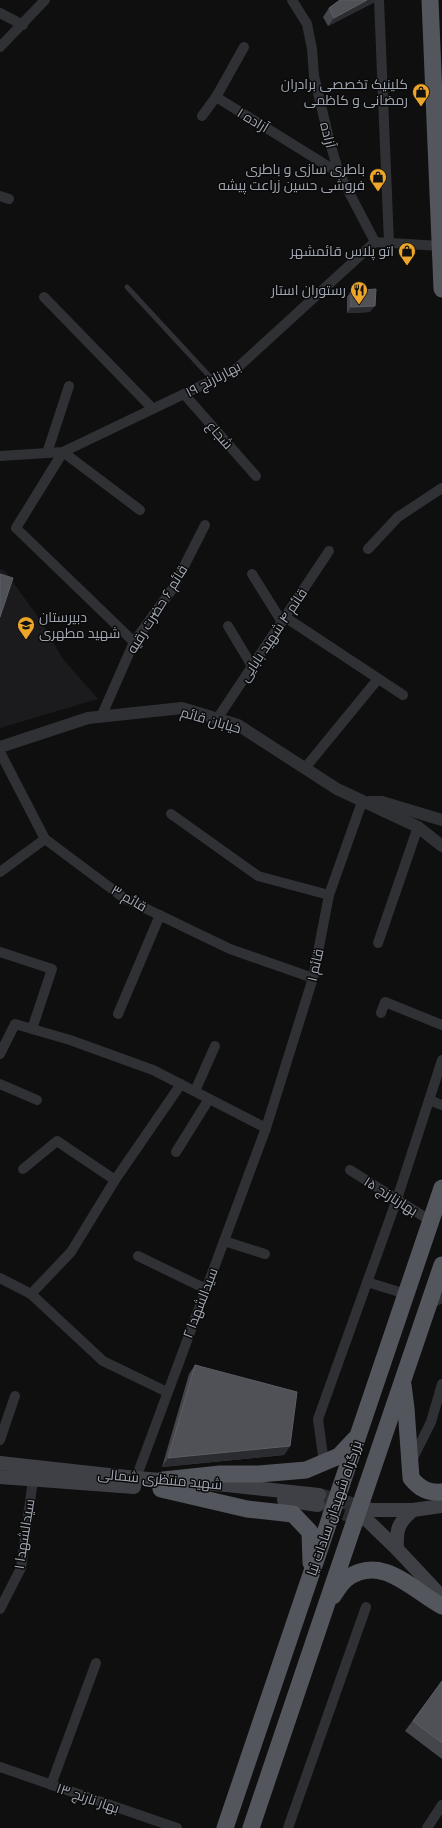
<svg xmlns="http://www.w3.org/2000/svg" width="442" height="1828" viewBox="0 0 442 1828" font-family="Karla,Cairo,sans-serif">
<style>
.built{fill:#1b1b1d}
.lines{fill:none;stroke-linecap:round;stroke-linejoin:round}
.secondary-tunnel{stroke:#2c2d30;stroke-width:14;stroke-dasharray:14 7;stroke-linecap:butt}
.service{stroke:#303135;stroke-width:5}
.minor{stroke:#303135;stroke-width:10}
.tertiary{stroke:#303135;stroke-width:12}
.secondary{stroke:#3e4045;stroke-width:14}
.trunk{stroke:#54565d;stroke-width:17}
.wall{fill:#45464b}
.shaded-wall{fill:#2b2c2f}
.building{fill:#4f5156;stroke:#5b5e64}
.labels{text-anchor:middle;stroke-width:3;stroke-linejoin:round;paint-order:stroke}
.poi-label{font-size:14px;fill:#a0a6b1;stroke:#0a0a0b;text-anchor:end}
.street-label{font-size:14px;fill:#a0a6b1;stroke:#0a0a0b}
</style>
<rect width="100%" height="100%" fill="#0f0f10"/>
<!-- built -->
<path class="built" d="M0,569l5,2 36,50 22,38 35,40 -98,29z"/>
<g class="lines">
<!-- secondary-tunnel -->
<g class="secondary-tunnel">
<path d="M319,1495l51,14"/>
<path d="M324,1507l41,13"/>
</g>
<!-- service -->
<path class="service" d="M127,287l86,93"/>
<!-- minor -->
<g class="minor">
<path d="M292,0l15,24 5,25 2,27 16,67 9,30 36,69"/>
<path d="M379,0l10,243"/>
<path d="M0,13l23,12"/>
<path d="M0,47l45,-47"/>
<path d="M244,47l-28,50 123,76"/>
<path d="M202,116l14,-19"/>
<path d="M0,196l9,3"/>
<path d="M44,297l109,112"/>
<path d="M184,394l72,82"/>
<path d="M47,453l22,-67"/>
<path d="M0,456l63,-4 173,-83 139,-127 65,4"/>
<path d="M368,549l30,-32 44,-29"/>
<path d="M252,574l30,48"/>
<path d="M285,617l118,78"/>
<path d="M228,626l24,40"/>
<path d="M134,642l-118,-114 47,-76 77,58"/>
<path d="M101,717l33,-75 39,-54 32,-63"/>
<path d="M217,719l112,-168"/>
<path d="M0,752l45,87 79,59 106,51 83,29"/>
<path d="M305,768l73,-89"/>
<path d="M171,814l87,62 71,19"/>
<path d="M0,872l45,-33"/>
<path d="M378,943l40,-116"/>
<path d="M0,952l52,17 -20,60"/>
<path d="M381,1013l4,-11 57,23"/>
<path d="M118,1014l42,-99"/>
<path d="M0,1054l15,-30 55,16 83,30 113,58"/>
<path d="M0,1084l37,16"/>
<path d="M195,1091l20,-45"/>
<path d="M429,1100l13,5"/>
<path d="M176,1152l33,-53"/>
<path d="M23,1169l34,-28 58,39"/>
<path d="M350,1170l81,51"/>
<path d="M224,1241l41,13"/>
<path d="M138,1256l68,33"/>
<path d="M0,1278l31,16 72,67 64,31"/>
<path d="M367,1282l39,12"/>
<path d="M31,1294l40,-42 44,-72 66,-96"/>
<path d="M429,1304l13,-6"/>
<path d="M0,1440l15,-44"/>
<path d="M412,1460l19,-38 11,-38"/>
<path d="M324,1463l-6,-44 79,-220 45,-139"/>
<path d="M136,1478l130,-350 47,-150 16,-83 33,-93"/>
<path d="M0,1609l21,-41 12,-88"/>
<path d="M0,1767l177,61"/>
<path d="M51,1785l45,-122"/>
<path d="M288,1828l78,-221"/>
<path d="M427,1828l15,-23"/>
</g>
<!-- tertiary -->
<g class="tertiary">
<path d="M0,747l88,-29 94,-10 56,17 99,64 81,38 24,19"/>
<path d="M369,802h13l60,18"/>
</g>
<!-- secondary -->
<g class="secondary">
<path d="M0,1463l136,15 91,7 92,10"/>
<path d="M0,1477l134,10"/>
<path d="M284,1500l34,5"/>
<path d="M372,1510h41l29,-4"/>
<path d="M368,1521l29,28 45,48"/>
<path d="M397,1549c-1,-20 1,-26 16,-39"/>
</g>
<!-- trunk -->
<g class="trunk">
<path d="M430,0l12,289"/>
<path d="M403,1385l3,23 5,70c9,11 17,15 31,14"/>
<path d="M163,1480l57,-6h39l47,-4 33,-14 16,-17"/>
<path d="M161,1489l86,20 46,5 17,18 1,31"/>
<path d="M333,1596c4,-6 8,-13 13,-17 36,-26 66,11 96,27"/>
<path d="M225,1828l217,-640"/>
<path d="M251,1828c63,-188 127,-375 191,-563"/>
</g>
</g>
<!-- wall -->
<g class="wall">
<path d="M340,0h35l-2,3 -45,23 -5,-9 6,-9z"/>
<path d="M351,291l19,21 -23,1v-16z"/>
<path d="M195,1365l95,81 -6,9 -122,12 27,-93z"/>
<path d="M442,1681v78l-37,-28z"/>
</g>
<!-- shaded-wall -->
<g class="shaded-wall">
<path d="M367,0h8l-2,3 -45,23 6,-8z"/>
<path d="M375,306l-5,6 -23,1 4,-6z"/>
<path d="M290,1446l-6,9 -122,12 6,-9z"/>
</g>
<!-- building -->
<g class="building">
<path d="M340,0h27l-33,18 -5,-10z"/>
<path d="M376,289l-1,17 -24,1v-16z"/>
<path d="M0,574l13,4 -13,39z"/>
<path d="M195,1365l102,27 -7,54 -122,12z"/>
<path d="M442,1681v62l-29,-22z"/>
</g>
<!-- icons -->
<defs>
<g id="shop-pin" transform="scale(0.9)"><path d="M0 17L-7.5 6A9.5 9.5 0 1 1 7.5 6Z" fill="#eda62a" stroke="#0a0a0b"/><path d="M-5-2.5h2.3a2.7 3.5 0 0 1 5.4 0H5L5.5 6h-11ZM-1.5-2.5h3a1.5 2.3 0 0 0-3 0Z" fill="#111"/></g>
<g id="restaurant-pin" transform="scale(0.9)"><path d="M0 17L-7.5 6A9.5 9.5 0 1 1 7.5 6Z" fill="#eda62a" stroke="#0a0a0b"/><path d="M-5-6h1v4h1v-4h1v4h1v-4h1v5L-1.5 .5V6h-2V.5L-5-1ZM5-6V6H3V1.5H1.5Q1.5-4 5-6Z" fill="#111"/></g>
<g id="school-pin" transform="scale(0.9)"><path d="M0 17L-7.5 6A9.5 9.5 0 1 1 7.5 6Z" fill="#eda62a" stroke="#0a0a0b"/><path d="M0-5L7-2L0 1L-7-2ZM-4 1L0 2.5L4 1V4Q0 6-4 4Z" fill="#111"/></g>
</defs>
<g fill-rule="evenodd">
<use href="#shop-pin" x="421" y="92"/>
<use href="#shop-pin" x="378" y="177"/>
<use href="#shop-pin" x="407" y="251"/>
<use href="#restaurant-pin" x="359" y="290"/>
<use href="#school-pin" x="26" y="625"/>
</g>
<g class="labels">
<!-- poi labels -->
<g class="poi-label">
<text x="408" y="89">کلینیک تخصصی برادران<tspan x="408" dy="16">رمضانی و کاظمی</tspan></text>
<text x="365" y="174">باطری سازی و باطری<tspan x="365" dy="16">فروشی حسین زراعت پیشه</tspan></text>
<text x="394" y="256">اتو پلاس قائمشهر</text>
<text x="346" y="295">رستوران استار</text>
<text x="39" y="622" text-anchor="start">دبیرستان<tspan x="39" dy="16">شهید مطهری</tspan></text>
</g>
<!-- street labels -->
<g class="street-label">
<text transform="translate(253 120) rotate(31)" y="5">آزاده ۱</text>
<text transform="translate(328 135) rotate(76)" y="5">آزاده</text>
<text transform="translate(213 379) rotate(-28)" y="5">بهارنارنج ۱۹</text>
<text transform="translate(220 435) rotate(49)" y="5">شجاع</text>
<text transform="translate(157 609) rotate(-58)" y="5">قائم ۶ حضرت رقیه</text>
<text transform="translate(273 635) rotate(-56)" y="5">قائم ۴ شهید بابایی</text>
<text transform="translate(211 720) rotate(16)" y="5">خیابان قائم</text>
<text transform="translate(129 898) rotate(30)" y="5">قائم ۳</text>
<text transform="translate(315 965) rotate(-77)" y="5">قائم ۱</text>
<text transform="translate(391 1196) rotate(32)" y="5">بهارنارنج ۱۵</text>
<text transform="translate(200 1303) rotate(-69)" y="5">سیدالشهدا ۲</text>
<text transform="translate(160 1479) rotate(5)" y="5">شهید منتظری شمالی</text>
<text transform="translate(334 1508) rotate(-71)" y="5">بزرگراه شهیدان سادات نیا</text>
<text transform="translate(24 1534) rotate(-81)" y="5">سیدالشهدا ۱</text>
<text transform="translate(88 1798) rotate(19)" y="5">بهار نارنج ۱۳</text>
</g>
</g>
</svg>
